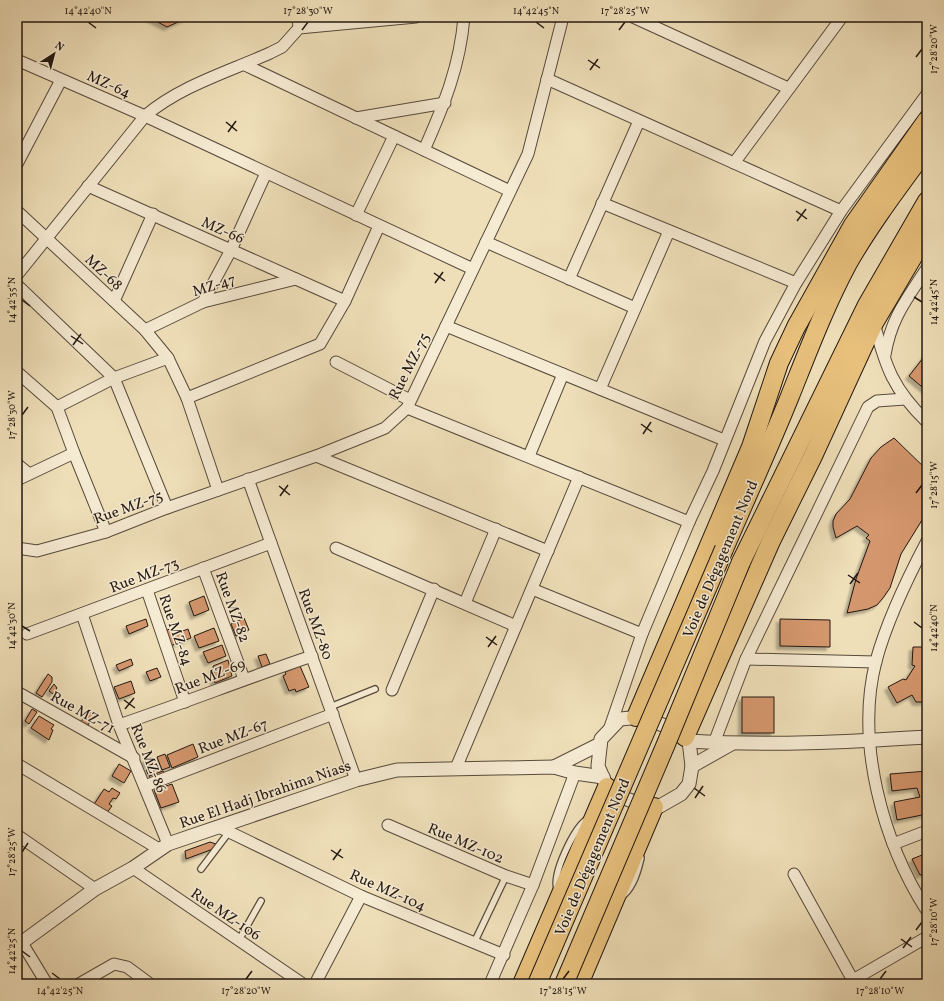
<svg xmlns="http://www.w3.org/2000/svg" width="944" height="1001" viewBox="0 0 944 1001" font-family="Vollkorn,serif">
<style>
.building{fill:#d4966d;stroke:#231811;filter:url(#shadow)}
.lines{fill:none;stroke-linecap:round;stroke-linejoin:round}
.service-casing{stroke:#564a3b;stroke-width:8}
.minor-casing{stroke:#564a3b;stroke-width:13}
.tertiary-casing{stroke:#564a3b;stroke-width:15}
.trunk-casing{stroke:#231811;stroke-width:20}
.service{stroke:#f5ead2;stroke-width:5.5}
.minor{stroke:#f5ead2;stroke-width:11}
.tertiary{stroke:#f5ead2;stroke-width:13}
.trunk{stroke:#e8c07c;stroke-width:18}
.trunk-bridge-casing{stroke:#231811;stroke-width:20;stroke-linecap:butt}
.trunk-bridge{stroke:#e8c07c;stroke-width:18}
.ticks{fill:none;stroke:#231811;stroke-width:1.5}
.labels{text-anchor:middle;stroke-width:3;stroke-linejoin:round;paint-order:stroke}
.street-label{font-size:15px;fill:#231811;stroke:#f5ead2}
.neatline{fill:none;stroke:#231811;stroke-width:1.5}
.ticks-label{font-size:10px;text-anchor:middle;fill:#231811}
</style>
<defs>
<filter id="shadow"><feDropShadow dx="-3.5" dy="3.5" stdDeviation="1" flood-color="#0004"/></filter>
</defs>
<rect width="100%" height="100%" fill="#efdfb9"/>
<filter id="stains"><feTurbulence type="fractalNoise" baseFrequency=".005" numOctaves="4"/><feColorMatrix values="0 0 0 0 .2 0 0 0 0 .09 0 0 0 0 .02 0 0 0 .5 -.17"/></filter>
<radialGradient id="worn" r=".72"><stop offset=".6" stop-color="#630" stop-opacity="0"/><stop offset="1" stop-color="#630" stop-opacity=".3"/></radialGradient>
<!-- building -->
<g class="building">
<path d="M148,17h41l-22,10z"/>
<path d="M927,353v38l-18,-15z"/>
<path d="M894,438l33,32v42l-26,42 -11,34 -7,10 -6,7 -9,4 -21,4 9,-34 14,-38 -4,-3 3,-3 -12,-9 -21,12 -3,-11v-6l3,-7 14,-15 21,-41 10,-11z"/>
<path d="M204,596l5,14 -15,6 -5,-14z"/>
<path d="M244,618l5,12 -13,6 -5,-12z"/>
<path d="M146,619l2,7 -19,8 -3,-8z"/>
<path d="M780,619l50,1v27l-50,-1z"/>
<path d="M173,628l2,6 13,-5 3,9 -21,8 -6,-15z"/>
<path d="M214,628l5,13 -20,7 -5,-12z"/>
<path d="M222,645l4,11 -18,7 -5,-11z"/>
<path d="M913,647h14v51l-3,4h-8l-4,-7 -15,8 -9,-16 15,-8 3,1 9,-14 -3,-1z"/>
<path d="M266,654l4,10 -8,3 -4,-11z"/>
<path d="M131,659l2,6 -14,6 -3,-6z"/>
<path d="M228,660l4,16 -17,7 -2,-6 2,-1 -2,-10z"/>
<path d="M300,666l9,21 -13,5 -1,-3 -6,2 -6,-15 3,-2 -1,-2z"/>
<path d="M157,668l4,9 -11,4 -4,-9z"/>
<path d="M48,674l4,3v5l-10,15 -6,-4z"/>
<path d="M131,681l4,12 -16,6 -5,-12z"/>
<path d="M54,684l3,4 -4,6 -4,-3z"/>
<rect x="742" y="697" width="32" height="36"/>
<path d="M32,709l5,3 -8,12 -4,-3z"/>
<path d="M88,711l6,3 -6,11 -7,-3z"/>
<path d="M39,716l15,9 -3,4 2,1 -4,10 -18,-12z"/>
<path d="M193,744l5,13 -26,11 -5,-13z"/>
<path d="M165,754l5,13 -8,3 -5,-13z"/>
<path d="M150,757l3,7 -6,2 -3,-7z"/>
<path d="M119,764l12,7 -7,12 -12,-7z"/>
<path d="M155,767l1,3 -8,4 -2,-4z"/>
<path d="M163,771l1,3 -13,5 -2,-3z"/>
<path d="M927,771v43l-30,6 -3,-18 26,-5 -3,-9 -25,3 -2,-17z"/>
<path d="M172,784l7,18 -18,6 -7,-18z"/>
<path d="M112,788l8,5 -4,6 -3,-1 -4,6 3,2 -6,8 -13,-8 11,-17 5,3z"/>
<path d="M210,842l6,2 -3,5 -27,10 -1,-8z"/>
<path d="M927,853v19l-7,3 -8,-16z"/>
</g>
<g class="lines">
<!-- service casing -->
<g class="service-casing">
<g id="service">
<path d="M330,707l45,-18"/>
<path d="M201,869l28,-37"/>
<path d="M557,889c-5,-16 17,-60 29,-69"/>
<path d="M624,895c10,-10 14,-24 17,-37"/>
<path d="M239,940l22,-39"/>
<path d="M474,943l32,-67"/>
</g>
</g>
<!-- minor casing -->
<g class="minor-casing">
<g id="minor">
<path d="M298,17l1,11"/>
<path d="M633,17l155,71"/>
<path d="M17,60l128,56 328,153"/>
<path d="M245,65l265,126"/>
<path d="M547,79l294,132"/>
<path d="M356,118l89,-15"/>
<path d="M424,150c20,-45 36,-84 40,-133"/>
<path d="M734,163l108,-146"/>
<path d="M17,164l44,-84"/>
<path d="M88,186l257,115"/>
<path d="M602,203l194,80"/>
<path d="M17,211l128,119 23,28 19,40 31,92"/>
<path d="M356,215l38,-79"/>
<path d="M486,242l149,66"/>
<path d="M17,275l128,-159c35,-30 83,-44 125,-63l12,-6 17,-19 117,-11"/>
<path d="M569,279l70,-158"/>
<path d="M17,285l97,93 53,130"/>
<path d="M114,301l39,-87"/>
<path d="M203,302l28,-52 35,-77"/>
<path d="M874,323c12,45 19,66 53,99"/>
<path d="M446,326l278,114"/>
<path d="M145,330l58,-28 93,-23"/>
<path d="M885,355c6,-37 22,-56 42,-87"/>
<path d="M336,362l74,38"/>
<path d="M17,372l40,35 17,46 32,79"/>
<path d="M600,389l69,-158"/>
<path d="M187,398l133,-54 25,-43 34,-75"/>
<path d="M57,407l57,-29 54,-20"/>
<path d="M407,408l282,114"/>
<path d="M316,456l232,95"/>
<path d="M529,456l34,-82"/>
<path d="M17,464l12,10"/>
<path d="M248,479l108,301"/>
<path d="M17,480l57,-27"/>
<path d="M927,541c-20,38 -40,79 -51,120 -21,81 7,182 51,250"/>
<path d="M17,548l20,3 69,-19 61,-24 149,-52 62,-25 7,-3 22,-20 121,-254 35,-137"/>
<path d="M336,548l180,78"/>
<path d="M203,568l41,111"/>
<path d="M532,589l110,45"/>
<path d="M147,590l38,112"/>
<path d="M465,603l31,-74"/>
<path d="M82,614l37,111 49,119"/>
<path d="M27,634l244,-91"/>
<path d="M746,659l130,3"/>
<path d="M392,690l42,-101"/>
<path d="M17,692l117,66"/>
<path d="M119,725c65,-22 128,-47 193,-69"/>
<path d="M609,730l33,-96 47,-112 24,-51 52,-130 31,-58 45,-72 86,-117"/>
<path d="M714,743l32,-84 122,-252 9,-6 28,-2"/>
<path d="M17,764l142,85"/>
<path d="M456,768l123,-291"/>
<path d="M145,786l188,-72"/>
<path d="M388,825l118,51 27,9"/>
<path d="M219,827l142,69 143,59"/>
<path d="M17,835l78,54"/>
<path d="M893,844l34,-13"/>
<path d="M133,868l170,116"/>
<path d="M794,874l61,110"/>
<path d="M22,943l25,41"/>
<path d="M853,980l74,-43"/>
<path d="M79,984l35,-20 13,3 23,17"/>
<path d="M315,984l46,-88"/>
<path d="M490,984l43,-99 42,-112"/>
</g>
</g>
<!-- tertiary casing -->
<g class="tertiary-casing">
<g id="tertiary">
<path d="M642,717l36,14 11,10 3,25 -3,18 -8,10 -21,12 -12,1 -32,-12 -9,-8 -9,-21 3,-27 19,-20z"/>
<path d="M689,741c80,5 158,1 238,-4"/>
<path d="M692,766l39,-22"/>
<path d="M554,767l46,-23"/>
<path d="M17,946l78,-57 38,-21 35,-24 188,-64 41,-10 157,-3 21,6 28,4"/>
</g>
</g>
<!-- trunk casing -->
<g class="trunk-casing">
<g id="trunk">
<path d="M724,549c22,-51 45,-101 66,-153 18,-45 35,-90 58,-133 23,-40 52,-78 79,-115"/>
<path d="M741,562l126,-257 60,-104"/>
<path d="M636,717l115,-270 28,-84 17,-36 57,-102 74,-105"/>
<path d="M685,737l86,-196 42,-85 61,-133 53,-90"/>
<path d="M522,984l85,-197"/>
<path d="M579,984l75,-177"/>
</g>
</g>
<!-- service -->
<use href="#service" class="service"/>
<!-- minor -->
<use href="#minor" class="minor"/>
<!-- tertiary -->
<use href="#tertiary" class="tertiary"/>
<!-- trunk -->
<use href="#trunk" class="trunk"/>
<!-- trunk-bridge casing -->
<g class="trunk-bridge-casing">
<g id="trunk-bridge">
<path d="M537,984l187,-435"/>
<path d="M564,984l102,-240 75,-182"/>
</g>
</g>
<!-- trunk-bridge -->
<use href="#trunk-bridge" class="trunk-bridge"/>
</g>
<!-- ticks -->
<path class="ticks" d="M88,22l8,6M536,22l8,6M302,30l6,-8M619,30l6,-8M916,57l6,-8M588,60l12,8M590,70l8,-11M226,122l11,9M228,132l8,-11M796,211l11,8M797,221l9,-12M434,273l11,8M435,283l8,-11M914,297l8,5M22,300l8,6M71,336l12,8M73,345l8,-11M22,415l6,-8M641,424l11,8M643,434l8,-12M279,486l11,9M916,493l6,-8M280,496l8,-11M848,575l12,8M850,584l8,-11M914,622l8,6M22,626l8,5M486,637l11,8M488,647l8,-11M124,700l11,8M125,709l9,-11M694,788l11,8M695,798l8,-12M331,850l12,8M22,852l6,-9M333,860l8,-11M916,930l6,-8M901,939l11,8M903,948l8,-11M22,951l8,6M52,973l8,6M246,979l6,-8M563,979l6,-8M880,979l6,-8"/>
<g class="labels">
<!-- street labels -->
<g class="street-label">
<text transform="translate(109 84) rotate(24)" y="5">MZ-64</text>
<text transform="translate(223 230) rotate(24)" y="5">MZ-66</text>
<text transform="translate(104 272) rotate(43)" y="5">MZ-68</text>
<text transform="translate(214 285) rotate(-17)" y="5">MZ-47</text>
<text transform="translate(409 366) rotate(-63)" y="5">Rue MZ-75</text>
<text transform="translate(128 507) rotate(-20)" y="5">Rue MZ-75</text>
<text transform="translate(720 559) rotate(-67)" y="5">Voie de Dégagement Nord</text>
<text transform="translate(144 575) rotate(-21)" y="5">Rue MZ-73</text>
<text transform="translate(233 607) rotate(70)" y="5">Rue MZ-82</text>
<text transform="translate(316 624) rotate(70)" y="5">Rue MZ-80</text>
<text transform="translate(176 630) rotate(71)" y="5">Rue MZ-84</text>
<text transform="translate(210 676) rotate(-21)" y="5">Rue MZ-69</text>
<text transform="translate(83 712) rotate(29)" y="5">Rue MZ-71</text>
<text transform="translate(233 736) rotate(-21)" y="5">Rue MZ-67</text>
<text transform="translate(149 758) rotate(68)" y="5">Rue MZ-86</text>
<text transform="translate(265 794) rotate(-19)" y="5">Rue El Hadj Ibrahima Niass</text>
<text transform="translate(466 843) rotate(23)" y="5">Rue MZ-102</text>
<text transform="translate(592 857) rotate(-67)" y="5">Voie de Dégagement Nord</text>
<text transform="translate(388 890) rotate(24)" y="5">Rue MZ-104</text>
<text transform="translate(226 914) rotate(34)" y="5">Rue MZ-106</text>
</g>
</g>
<!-- margin -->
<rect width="944" height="1001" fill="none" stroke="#efdfb9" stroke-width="44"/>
<!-- north arrow -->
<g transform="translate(54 54) rotate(36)" stroke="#f5ead2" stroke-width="3" paint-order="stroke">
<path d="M0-3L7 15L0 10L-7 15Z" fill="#231811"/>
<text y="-6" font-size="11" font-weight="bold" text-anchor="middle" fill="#231811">N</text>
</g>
<rect x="22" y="22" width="900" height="957" class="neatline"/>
<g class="ticks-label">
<text x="88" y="14">14°42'40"N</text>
<text x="308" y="14">17°28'30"W</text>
<text x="536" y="14">14°42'45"N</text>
<text x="625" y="14">17°28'25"W</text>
<text transform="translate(933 49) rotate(-90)" y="4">17°28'20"W</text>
<text transform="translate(11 300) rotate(-90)" y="4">14°42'35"N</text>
<text transform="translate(933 302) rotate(-90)" y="4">14°42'45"N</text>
<text transform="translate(11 415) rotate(-90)" y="4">17°28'30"W</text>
<text transform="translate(933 485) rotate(-90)" y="4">17°28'15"W</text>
<text transform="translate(11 626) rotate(-90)" y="4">14°42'30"N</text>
<text transform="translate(933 628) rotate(-90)" y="4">14°42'40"N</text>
<text transform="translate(11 852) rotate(-90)" y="4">17°28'25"W</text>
<text transform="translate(933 922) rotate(-90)" y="4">17°28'10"W</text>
<text transform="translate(11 951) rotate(-90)" y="4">14°42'25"N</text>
<text x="60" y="994">14°42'25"N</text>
<text x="246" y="994">17°28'20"W</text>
<text x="563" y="994">17°28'15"W</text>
<text x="880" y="994">17°28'10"W</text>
</g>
<rect width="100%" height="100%" filter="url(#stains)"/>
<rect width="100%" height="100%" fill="url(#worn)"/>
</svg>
